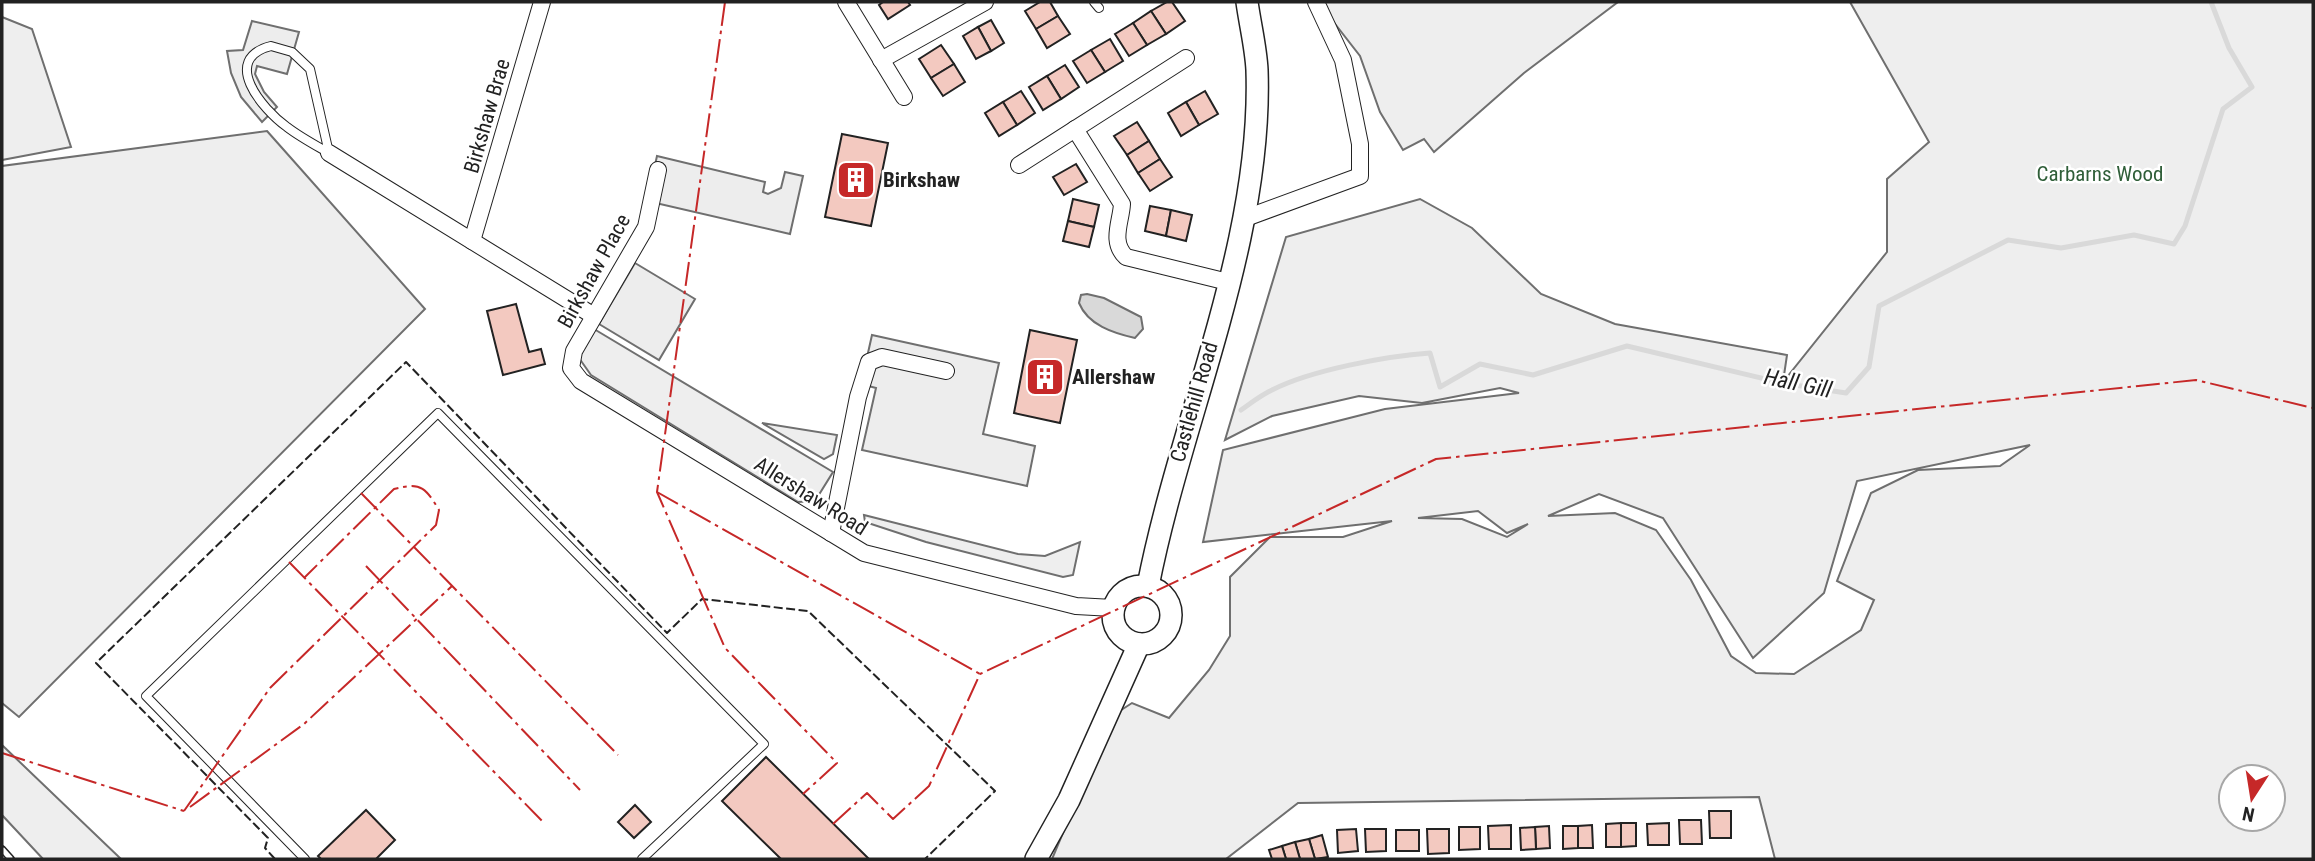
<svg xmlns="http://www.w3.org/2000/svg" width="2315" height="861" viewBox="0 0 2315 861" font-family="'Roboto Condensed',sans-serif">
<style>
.green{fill:#eee;stroke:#6f6f6f;stroke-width:2;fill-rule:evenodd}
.parking{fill:#ededed;stroke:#6f6f6f;stroke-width:2}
.water{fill:#d9d9d9;stroke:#6f6f6f;stroke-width:2}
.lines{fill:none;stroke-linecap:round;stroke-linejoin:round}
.stream{stroke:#d9d9d9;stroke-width:5}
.building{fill:#f3c9c0;stroke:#222;stroke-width:2}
.lane-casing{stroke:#222;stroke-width:10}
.street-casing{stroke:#222;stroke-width:18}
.secondary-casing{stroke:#222;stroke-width:24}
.lane{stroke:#fff;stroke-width:8}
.street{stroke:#fff;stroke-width:16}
.secondary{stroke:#fff;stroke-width:21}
.rail-casing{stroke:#222;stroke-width:8}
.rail{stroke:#fff;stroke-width:5;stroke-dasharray:16;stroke-linecap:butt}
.fence{stroke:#222;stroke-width:2;stroke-dasharray:9 3.5;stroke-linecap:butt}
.power{stroke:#c62828;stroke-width:2;stroke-dasharray:24 5 3.5 5;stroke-linecap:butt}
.labels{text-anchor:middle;stroke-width:5;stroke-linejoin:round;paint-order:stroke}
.street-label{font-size:21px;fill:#222;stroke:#fff}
.park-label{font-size:21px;fill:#2f5e38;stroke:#fff}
.poi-label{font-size:21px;font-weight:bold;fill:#222;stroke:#fff;text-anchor:start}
.water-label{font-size:23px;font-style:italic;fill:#222;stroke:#fff}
</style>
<rect width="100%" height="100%" fill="#fff"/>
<!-- green -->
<g class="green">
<path d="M1318,2h300l-94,71 -90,79 -10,-13 -21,11 -23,-38 -20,-56z"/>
<path d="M1850,2h463v857h-538l-16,-62 -461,6 -72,56h-174l60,-143 20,-13 37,15 40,-48 21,-34v-59l40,-40h73l49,-16 -189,21 20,-92 162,-41 134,-16 -19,-5 -78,15 -63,-7 -87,20 -47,24 61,-203 134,-38 52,29 69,66 74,30 172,31 -4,27 104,-130v-73l42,-37zM2030,445l-30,21 -82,4 -47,23 -34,88 37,19 -13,30 -67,44 -38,-1 -25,-17 -40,-76 -35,-50 -41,-17 -67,3 51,-22 64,24 90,140 71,-65 33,-112zM1478,511l29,22 21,-9 -21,13 -45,-18 -44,-1zM2231,777h42v42h-42z"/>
<path d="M2,17l30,12 39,118 -69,13z"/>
<path d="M267,131l158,178 -406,408 -17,-14v-537z"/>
<path d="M594,329l239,143 -18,29 -17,1 -207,-127 -12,-17z"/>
<path d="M762,423l75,12 -4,19 -9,5z"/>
<path d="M864,515l154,39 27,2 35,-14 -7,33 -10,2 -137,-35 -61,-20z"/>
<path d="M2,745l119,114h-78l-41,-44z"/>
</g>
<!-- parking -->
<g class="parking">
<path d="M252,21l47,11 -12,42 -30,-8 -2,8 9,18 13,15 -15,15 -21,-25 -10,-24 -4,-22 16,-1z"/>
<path d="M657,156l108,26 -2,10 5,2 13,-6 4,-16 18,4 -13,58 -143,-33z"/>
<path d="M635,263l60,36 -36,61 -60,-36z"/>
<path d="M872,335l127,28 -16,71 52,12 -8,40 -165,-36 14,-62 -15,-4z"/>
</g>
<!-- water -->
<path class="water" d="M1087,294l17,4 37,19 2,12 -8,9c-22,-5 -47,-13 -56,-35l2,-8z"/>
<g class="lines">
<!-- stream -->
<path class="stream" d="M1241,410c10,-7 20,-15 31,-20 39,-20 115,-34 158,-37l10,34 40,-23 53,11 94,-29 155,37 64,10 23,-26 10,-61 129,-66 53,8 73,-13 40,9 11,-18 38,-117 29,-22 -23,-39 -18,-46"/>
</g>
<!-- building -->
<g class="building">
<path d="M883,2h25l2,3 -22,14 -9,-14z"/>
<path d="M1040,2h10l8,14 -22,13 -11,-18z"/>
<path d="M1167,2h5l13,19 -19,13 -15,-23z"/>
<path d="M1151,11l15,23 -19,11 -14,-22z"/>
<path d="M1058,16l12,18 -23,14 -11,-19z"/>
<path d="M991,20l13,23 -13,8 -13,-24z"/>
<path d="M1133,23l14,22 -18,11 -14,-22z"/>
<path d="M978,27l13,24 -15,8 -13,-23z"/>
<path d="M1110,39l13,22 -18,11 -14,-22z"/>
<path d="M941,45l13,19 -23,14 -12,-19z"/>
<path d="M1091,50l14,22 -18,11 -14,-22z"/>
<path d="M954,64l11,18 -22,14 -12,-18z"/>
<path d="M1065,65l14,22 -18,12 -14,-23z"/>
<path d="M1047,76l14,23 -18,11 -14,-23z"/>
<path d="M1021,91l14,22 -18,12 -14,-23z"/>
<path d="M1205,91l13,23 -19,11 -13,-23z"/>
<path d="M1003,102l14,23 -18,11 -14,-23z"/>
<path d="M1186,102l13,23 -18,11 -13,-23z"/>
<path d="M1137,122l12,19 -22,14 -13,-19z"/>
<path d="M842,134l46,9 -17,83 -46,-9z"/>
<path d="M1149,141l11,18 -22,14 -11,-18z"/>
<path d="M1160,159l12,18 -22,14 -12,-18z"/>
<path d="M1076,164l11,18 -23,13 -11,-18z"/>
<path d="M1073,199l26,6 -5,22 -26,-6z"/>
<path d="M1150,206l21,4 -5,26 -21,-5z"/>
<path d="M1171,210l21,5 -6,26 -20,-5z"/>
<path d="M1068,221l26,6 -5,20 -26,-6z"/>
<path d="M516,304l13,48 12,-3 4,15 -42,11 -16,-64z"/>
<path d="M1030,330l47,10 -17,83 -46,-10z"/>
<path d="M766,757l103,102h-88l-59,-58z"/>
<path d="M635,805l16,17 -17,16 -16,-16z"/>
<path d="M366,810l29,30 -19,19h-55l-3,-3z"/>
<path d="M1709,811h22v27h-21z"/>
<path d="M1679,820h22l1,24h-22z"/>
<path d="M1621,823h15v23l-15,1z"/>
<path d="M1621,823v24h-15v-23z"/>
<path d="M1669,823v22h-21l-1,-21z"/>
<path d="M1511,825v24h-22l-1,-23z"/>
<path d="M1592,825l1,23h-15v-22z"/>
<path d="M1549,826l1,22 -14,1 -1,-22z"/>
<path d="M1563,826h15v22l-15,1z"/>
<path d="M1459,827h21v22l-21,1z"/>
<path d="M1535,827l1,22 -15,1 -1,-22z"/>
<path d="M1356,829l2,22 -20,2 -1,-23z"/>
<path d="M1365,829h21v22l-20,1z"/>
<path d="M1427,829h22v24l-21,1z"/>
<rect x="1396" y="830" width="23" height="21"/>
<path d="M1322,835l6,22 -13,2 -6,-20z"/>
<path d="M1309,839l6,20h-15l-5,-17z"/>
<path d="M1295,842l5,17h-14l-4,-13z"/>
<path d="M1282,846l4,13h-14l-3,-9z"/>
</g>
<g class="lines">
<!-- lane casing -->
<g class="lane-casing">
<g id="lane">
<path d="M1094,2l5,6"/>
<path d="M271,46l21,6 18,17 19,84c-14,-8 -29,-16 -42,-26 -25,-18 -67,-68 -16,-81z"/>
<path d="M305,859l-159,-163 292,-283 326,331 -122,115"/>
</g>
</g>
<!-- street casing -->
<g class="street-casing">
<g id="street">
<path d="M846,2l58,95"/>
<path d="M881,60l104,-58"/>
<path d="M1075,129l47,75c-1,18 -12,38 4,53l102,25"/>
<path d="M329,153l265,163"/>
<path d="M1019,165l167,-107"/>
<path d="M658,170l-12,57 -72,124 -3,17 10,13 283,172 212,53 37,2"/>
<path d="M1243,219l117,-43v-32l-17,-84 -27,-58"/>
<path d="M472,241l70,-239"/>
<path d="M831,533l27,-136 11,-35 13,-5 64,14"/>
</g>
</g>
<!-- secondary casing -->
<g class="secondary-casing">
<g id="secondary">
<circle cx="1142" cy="615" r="29"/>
<path d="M1148,586c33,-169 115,-343 109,-516 -1,-22 -7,-46 -10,-68"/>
<path d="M1036,859l33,-59 70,-156"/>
</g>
</g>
<!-- lane -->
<use href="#lane" class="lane"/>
<!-- street -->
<use href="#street" class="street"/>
<!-- secondary -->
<use href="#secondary" class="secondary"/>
<!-- rail casing -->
<g class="rail-casing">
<path id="rail" d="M2,849l9,10"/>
</g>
<!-- rail -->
<use href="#rail" class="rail"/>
<!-- fence -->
<path class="fence" d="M275,859l-10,-11 3,-10 -172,-175 310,-301 261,271 35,-34 106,12 187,180 -70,68"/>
<!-- power -->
<g class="power">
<path d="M725,2l-68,490 68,156 112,115 -34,31"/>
<path d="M657,492l323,182"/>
<path d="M361,493l257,262"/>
<path d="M289,562l256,262"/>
<path d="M366,566l214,224"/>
<path d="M2,753l182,58"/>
<path d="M190,807l114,-83 148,-138"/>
<path d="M184,811l86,-123 166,-163 3,-15c-14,-23 -18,-28 -45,-21l-90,89"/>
<path d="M833,824l34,-31 26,26 36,-33 51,-112 456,-215 760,-79 117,28"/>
</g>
</g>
<!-- icons -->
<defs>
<g id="building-square" transform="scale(2.0125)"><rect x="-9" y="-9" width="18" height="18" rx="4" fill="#c62828" stroke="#fff"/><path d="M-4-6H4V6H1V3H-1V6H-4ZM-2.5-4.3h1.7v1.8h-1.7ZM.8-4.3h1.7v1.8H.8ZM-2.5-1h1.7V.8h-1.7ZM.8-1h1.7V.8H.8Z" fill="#fff"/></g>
</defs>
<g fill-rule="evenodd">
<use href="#building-square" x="856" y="180"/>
<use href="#building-square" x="1045" y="377"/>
</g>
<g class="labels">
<!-- street labels -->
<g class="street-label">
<text transform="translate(487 116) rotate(-74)" y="7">Birkshaw Brae</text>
<text transform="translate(594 271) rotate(-61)" y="7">Birkshaw Place</text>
<text transform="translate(1194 402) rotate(-74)" y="7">Castlehill Road</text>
<text transform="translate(811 496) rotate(32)" y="7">Allershaw Road</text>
</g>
<!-- park labels -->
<g class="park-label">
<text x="2100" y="181">Carbarns Wood</text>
</g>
<!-- poi labels -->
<g class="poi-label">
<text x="883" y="187">Birkshaw</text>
<text x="1072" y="384">Allershaw</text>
</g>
<!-- water labels -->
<g class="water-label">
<text transform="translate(1798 383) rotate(12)" y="8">Hall Gill</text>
</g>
</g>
<!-- border -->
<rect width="2315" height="861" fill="none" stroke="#222222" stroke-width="7"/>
<!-- north arrow -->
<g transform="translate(2252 798) rotate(192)"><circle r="33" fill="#ffffff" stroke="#a7a7a7" stroke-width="2"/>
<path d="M0-5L12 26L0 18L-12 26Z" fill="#c62828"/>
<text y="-10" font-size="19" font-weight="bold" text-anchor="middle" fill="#222222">N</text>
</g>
</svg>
